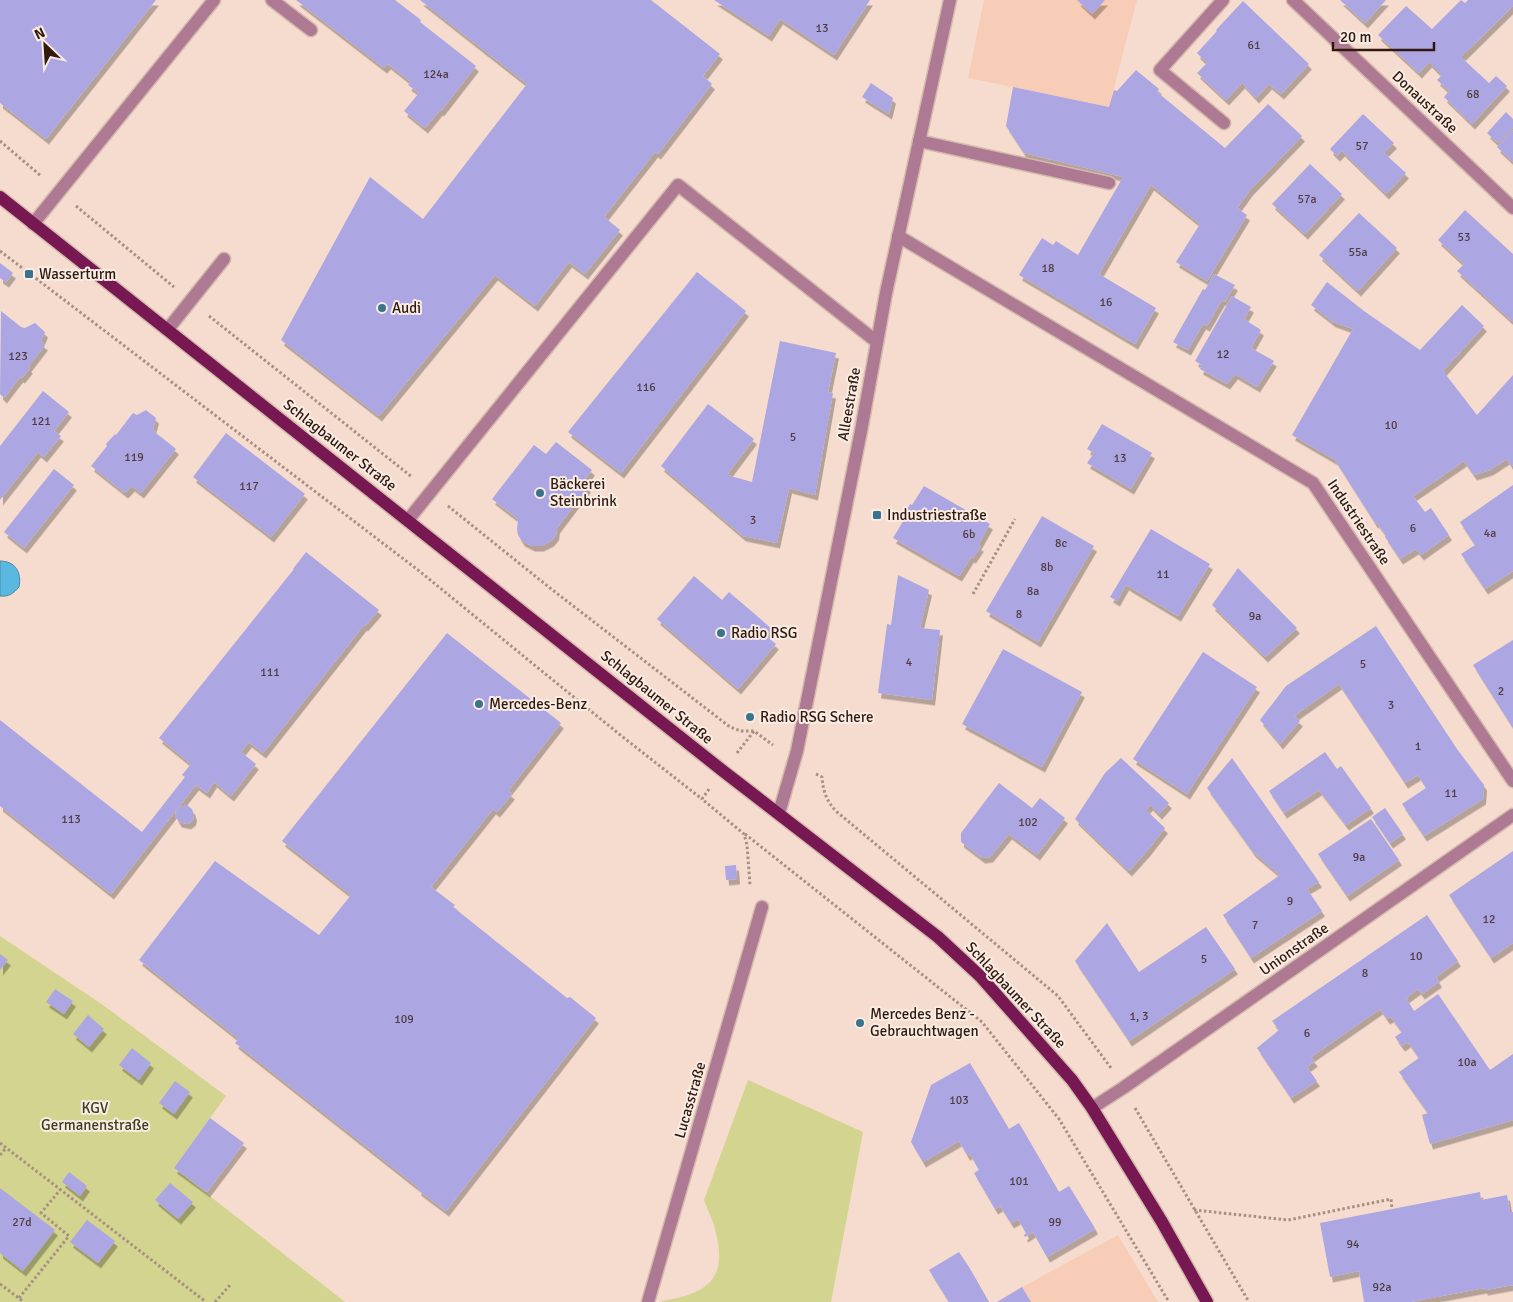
<svg xmlns="http://www.w3.org/2000/svg" width="1513" height="1302" viewBox="0 0 1513 1302" font-family="Signika,sans-serif">
<style>
.built{fill:#f8cdb7}
.green{fill:#d3d490}
.water{fill:#5ab8e0;stroke:#4e89a1}
.building{fill:#aca6e2;filter:url(#shadow)}
.lines{fill:none;stroke-linecap:round;stroke-linejoin:round}
.service-casing{stroke:#d3b9ac;stroke-width:15}
.minor-casing{stroke:#d3b9ac;stroke-width:15}
.primary-casing{stroke:#d3b9ac;stroke-width:15}
.path{stroke:#a78f82;stroke-width:3;stroke-dasharray:2.5 2.5;stroke-linecap:butt}
.service{stroke:#ae7993;stroke-width:12}
.minor{stroke:#ae7993;stroke-width:12}
.primary{stroke:#771852;stroke-width:12}
.poi-dot{fill:#3a738c;stroke:#f9ece5;stroke-width:2}
.labels{text-anchor:middle;stroke-width:4;stroke-linejoin:round;paint-order:stroke}
.number-label{font-size:12px;fill:#503d42}
.street-label{font-size:15px;fill:#311a0d;stroke:#f9ece5}
.poi-label{font-size:15px;fill:#311a0d;stroke:#f9ece5;text-anchor:start}
.park-label{font-size:15px;fill:#3f3f1b;stroke:#f9ece5}
</style>
<defs>
<filter id="shadow"><feDropShadow dx="3" dy="5.5" stdDeviation="0" flood-color="#0004"/></filter>
</defs>
<rect width="100%" height="100%" fill="#f6dccf"/>
<!-- built -->
<g class="built">
<path d="M984,0h153l-28,107 -141,-29z"/>
<path d="M1118,1235l40,67h-161l25,-15z"/>
</g>
<!-- green -->
<g class="green">
<path d="M0,936l103,69 123,91 -52,72 171,134h-345z"/>
<path d="M748,1080l115,52 -32,170h-169v-1c43,-7 66,-20 54,-68 -2,-11 -8,-22 -12,-33z"/>
</g>
<!-- water -->
<path class="water" d="M0,561c15,0 22,11 19,26 -5,6 -10,10 -19,9z"/>
<!-- building -->
<g class="building">
<path d="M0,0h156l-110,139 -46,-36z"/>
<path d="M296,0h99l26,20 -1,2 56,44 -35,45 -1,-1 -15,18 -21,-17 15,-18 -11,-8 3,-3 -23,-18 -4,4z"/>
<path d="M420,0h231l69,54 -17,22 9,8 -54,70 -3,-2 -51,65 16,13 -35,44 -16,-12 -34,44 -40,-31 -116,141 -98,-76 89,-163 53,42 104,-135z"/>
<path d="M714,0h156l-36,55 -54,-36 -11,17z"/>
<path d="M1077,0h28l-13,14z"/>
<path d="M1340,0h46l-21,23z"/>
<path d="M1461,0l4,3 3,-3h45v6l-52,51 28,26 7,-7 11,10 -35,38 -28,-27 5,-6 -12,-11 5,-5 -13,-13 -10,11 -41,-38 28,-29 26,23z"/>
<path d="M1243,1l66,63 -28,30 -12,-10 -13,14 -14,-15 -16,17 -29,-27 10,-10 -10,-10 20,-22 -1,-1z"/>
<path d="M1136,70l23,19 -2,3 68,56 43,-44 34,32 -52,54 -13,18 10,7 -40,66 -31,-19 24,-38 -49,-39 -52,89 57,34 -21,36 -116,-69 23,-37 11,7 3,-4 22,14 45,-78 -99,-24 -18,-27 7,-39 96,20 5,-17 3,1z"/>
<path d="M871,83l22,15 -4,16 -27,-17z"/>
<path d="M1506,112l7,7v9l-15,15 -11,-10z"/>
<path d="M1363,114l31,29 -10,10 22,20 -20,21 -44,-43 -5,5 -7,-7z"/>
<path d="M1513,130v32l-16,-15z"/>
<path d="M1310,164l32,30 -37,40 -33,-30z"/>
<path d="M1465,210l48,44v68l-56,-51 7,-7 -26,-24z"/>
<path d="M1359,213l38,35 -39,43 -39,-36z"/>
<path d="M0,263l13,10 -7,9 -6,-4z"/>
<path d="M697,272l49,39 -125,162 -53,-41z"/>
<path d="M1214,274l21,11 -10,17 -3,-2 -15,26 -4,-2 -15,26 -15,-8 30,-53 2,1z"/>
<path d="M1327,282l37,29 56,39 42,-45 22,21 -41,45 34,44 36,-40v90l-2,1 -4,-7 -17,11 -16,5 -10,-14 -51,35 12,16 6,-4 18,27 -28,20 -5,-6 -16,10 -15,-22 1,-2 -10,-13 -1,1 -40,-63 -43,-25 61,-106 -20,-7 -22,-17z"/>
<path d="M1232,296l19,11 -7,12 17,11 -10,18 23,13 -17,26 -22,-13 -8,10 -27,-15 2,-4 -7,-4z"/>
<path d="M1,311l20,16 4,1 10,-5 10,9 -4,10 4,3 -17,22 2,1 -8,10 -2,-1 -16,21 -4,-4z"/>
<path d="M780,341l56,12 -8,39 5,1 -18,102 -26,-7 -12,55 -34,-7 -82,-70 47,-62 46,35 -27,36 25,7z"/>
<path d="M43,391l26,21 -15,19 7,5 -17,21 -6,-5 -38,48v-54z"/>
<path d="M146,410l10,8 -3,11 3,4 20,16 -35,44 -9,-7 -7,7 -34,-27 16,-20 -1,-2 9,-10 1,1 17,-22 4,2z"/>
<path d="M1102,424l50,29 -21,36 -44,-26 7,-10 -7,-4z"/>
<path d="M226,433l79,61 -34,43 -78,-60z"/>
<path d="M556,442l36,28 -9,12 5,5 -31,41 -1,7 -5,6 -10,5h-9l-10,-5 -4,-6 -1,-6 1,-10 -26,-20 42,-54 12,9z"/>
<path d="M54,469l20,16 -50,63 -20,-16z"/>
<path d="M1513,485v86l-28,18 -24,-35 14,-9 -15,-23z"/>
<path d="M924,486l66,38 -12,21 3,1 -8,12 -2,-1 -12,19 -66,-38 12,-20 -2,-1 7,-13 2,1z"/>
<path d="M1042,516l52,30 -56,96 -52,-31z"/>
<path d="M1151,529l59,35 -32,52 -52,-31 -9,16 -7,-4z"/>
<path d="M306,552l73,58 -14,16 -1,-1 -101,128 -14,-11 -8,10 15,12 -25,32 -17,-14 -7,11 -11,-8 -18,23 9,-3 5,4 2,6 -1,5 -5,4 -9,-2 -4,-6 2,-7 -66,85 -111,-88v-86l142,112 43,-55 -3,-2 9,-11 -32,-26 135,-169h-1z"/>
<path d="M1238,568l59,60 -32,29 -53,-52z"/>
<path d="M898,575l31,15 -9,38 20,2 -8,70 -54,-7 9,-69 4,1z"/>
<path d="M694,576l28,24 7,-8 43,37 -6,7 10,8 -38,45 -81,-70z"/>
<path d="M1376,626l81,123 27,36 -1,14 -59,37 -22,-32 24,-16 -8,-13 -13,8 -66,-99 -45,32 6,5 -20,23 -20,-24 26,-34z"/>
<path d="M447,633l114,90 -53,68 4,3 -15,18 -4,-3 -62,78 24,18 -2,2 114,91 3,-1 26,21 -150,193 -28,-21 1,-2 -184,-145 4,-4 -100,-79 76,-99 104,74 32,-40 -69,-54z"/>
<path d="M1513,640v88l-40,-63z"/>
<path d="M1003,649l79,43 -40,75 -80,-43z"/>
<path d="M1203,652l54,35 -70,107 -54,-35z"/>
<path d="M1325,752l12,17 4,-3 30,42 -25,17 -27,-35 -35,23 -15,-22z"/>
<path d="M1121,758l48,45 -10,11 -9,-9 -4,5 19,18 -18,23 -18,20 -54,-52 30,-46z"/>
<path d="M1232,758l87,124 -12,7 15,22 -71,47 -28,-43 57,-40 -27,-23 -46,-64z"/>
<path d="M999,783l33,25 8,-10 25,20 -28,37 -28,-21 -19,23 -8,1 -21,-16v-9z"/>
<path d="M1385,808l18,26 -13,9 -18,-26z"/>
<path d="M1371,819l28,41 -52,36 -29,-42z"/>
<path d="M1513,851v92l-22,15 -42,-63z"/>
<path d="M736,865l1,14 -11,1 -1,-14z"/>
<path d="M1427,915l31,46 -22,16 3,5 -17,12 -4,-5 -12,9 8,13 24,-17 52,76 23,-16v66l-83,24 -8,-29 6,-2 -29,-41 20,-14 -11,-16 -6,4 -7,-9 7,-5 -11,-15 -4,2 -7,-10 -69,48 4,4 -8,6 10,14 -26,17 -34,-50 22,-18 -7,-9z"/>
<path d="M1107,923l32,49 67,-45 29,42 -106,72 -54,-80z"/>
<path d="M0,954l8,6 -8,10z"/>
<path d="M55,989l18,12 -9,13 -18,-12z"/>
<path d="M88,1015l16,14 -15,18 -16,-13z"/>
<path d="M132,1048l19,15 -12,17 -20,-15z"/>
<path d="M970,1063l39,66 10,-6 40,69 10,-6 24,39 2,4 -48,28 -14,-25 -8,5 -1,-2 2,-2 -8,-14 -7,4 -11,-17 -5,3 -21,-36 5,-3 -9,-16 -3,1 -8,-14 -36,21 -12,-20 20,-57z"/>
<path d="M175,1081l15,11 -16,22 -15,-11z"/>
<path d="M210,1118l34,25 -37,49 -33,-24z"/>
<path d="M69,1172l18,14 -7,10 -18,-14z"/>
<path d="M170,1183l23,19 -15,17 -23,-19z"/>
<path d="M0,1188l55,42 -32,41 -23,-18z"/>
<path d="M1480,1192l1,8 26,-5 3,17h3v73l-28,5 -1,-2 -74,14h-46l-5,-31 -29,6 -10,-54z"/>
<path d="M87,1220l28,21 -17,22 -28,-21z"/>
<path d="M959,1252l10,15 20,35h-40l-20,-32z"/>
<path d="M1022,1287l9,15h-34z"/>
</g>
<g class="lines">
<!-- service casing -->
<g class="service-casing">
<g id="service">
<path d="M272,0l39,30"/>
<path d="M1223,0l-63,70 64,53"/>
<path d="M919,141l190,42"/>
<path d="M33,224l181,-224"/>
<path d="M168,329l56,-70"/>
<path d="M408,520l270,-335 199,157"/>
</g>
</g>
<!-- minor casing -->
<g class="minor-casing">
<g id="minor">
<path d="M1293,0l220,208"/>
<path d="M898,236l415,247 200,298"/>
<path d="M779,813l18,-62 64,-320 25,-138 64,-293"/>
<path d="M1092,1108l31,-20 390,-273"/>
<path d="M648,1302l114,-395"/>
</g>
</g>
<!-- primary casing -->
<g class="primary-casing">
<path id="primary" d="M0,197l723,574 215,166 42,39 92,104 20,28 70,114 45,80"/>
</g>
<!-- path -->
<g class="path">
<path d="M0,141l41,35"/>
<path d="M76,206l98,81"/>
<path d="M0,251l418,319 201,164 83,65"/>
<path d="M209,316l203,161"/>
<path d="M448,506l102,82 180,139 11,4h13"/>
<path d="M973,594l42,-75"/>
<path d="M737,753l17,-22 19,14"/>
<path d="M816,774l6,3c1,15 5,25 15,35l221,184 53,72"/>
<path d="M709,789l-7,10 42,35 3,11 3,40"/>
<path d="M745,834l237,188 77,97 110,183"/>
<path d="M1135,1108l114,194"/>
<path d="M0,1143l206,159"/>
<path d="M0,1155l6,-7"/>
<path d="M1194,1210l94,10 103,-21 1,10"/>
<path d="M0,1284l24,18"/>
<path d="M19,1298l50,-62 -28,-23 19,-23"/>
<path d="M215,1302l15,-17"/>
</g>
<!-- service -->
<use href="#service" class="service"/>
<!-- minor -->
<use href="#minor" class="minor"/>
<!-- primary -->
<use href="#primary" class="primary"/>
</g>
<!-- markers -->
<g class="poi-dot">
<rect x="24" y="269" width="10" height="10" rx="2.5"/>
<circle cx="382" cy="308" r="5"/>
<circle cx="540" cy="493" r="5"/>
<rect x="872" y="510" width="10" height="10" rx="2.5"/>
<circle cx="721" cy="633" r="5"/>
<circle cx="479" cy="704" r="5"/>
<circle cx="750" cy="717" r="5"/>
<circle cx="860" cy="1023" r="5"/>
</g>
<g class="labels">
<!-- number labels -->
<g class="number-label">
<text x="822" y="32">13</text>
<text x="1254" y="49">61</text>
<text x="436" y="78">124a</text>
<text x="1473" y="98">68</text>
<text x="1362" y="150">57</text>
<text x="1307" y="203">57a</text>
<text x="1464" y="241">53</text>
<text x="1358" y="256">55a</text>
<text x="1048" y="272">18</text>
<text x="1106" y="306">16</text>
<text x="1223" y="358">12</text>
<text x="18" y="360">123</text>
<text x="646" y="391">116</text>
<text x="41" y="425">121</text>
<text x="1391" y="429">10</text>
<text x="793" y="441">5</text>
<text x="134" y="461">119</text>
<text x="1120" y="462">13</text>
<text x="249" y="490">117</text>
<text x="753" y="524">3</text>
<text x="1413" y="532">6</text>
<text x="1490" y="537">4a</text>
<text x="969" y="538">6b</text>
<text x="1061" y="547">8c</text>
<text x="1047" y="571">8b</text>
<text x="1163" y="578">11</text>
<text x="1033" y="595">8a</text>
<text x="1019" y="618">8</text>
<text x="1255" y="620">9a</text>
<text x="909" y="666">4</text>
<text x="1363" y="668">5</text>
<text x="270" y="676">111</text>
<text x="1501" y="695">2</text>
<text x="1391" y="709">3</text>
<text x="1418" y="750">1</text>
<text x="1451" y="797">11</text>
<text x="71" y="823">113</text>
<text x="1028" y="826">102</text>
<text x="1359" y="861">9a</text>
<text x="1290" y="905">9</text>
<text x="1489" y="923">12</text>
<text x="1255" y="929">7</text>
<text x="1416" y="960">10</text>
<text x="1204" y="963">5</text>
<text x="1365" y="977">8</text>
<text x="1139" y="1020">1, 3</text>
<text x="404" y="1023">109</text>
<text x="1307" y="1037">6</text>
<text x="1467" y="1066">10a</text>
<text x="959" y="1104">103</text>
<text x="1019" y="1185">101</text>
<text x="22" y="1226">27d</text>
<text x="1055" y="1226">99</text>
<text x="1353" y="1248">94</text>
<text x="1382" y="1291">92a</text>
</g>
<!-- street labels -->
<g class="street-label">
<text transform="translate(1425 102) rotate(43)" y="5">Donaustraße</text>
<text transform="translate(849 404) rotate(-80)" y="5">Alleestraße</text>
<text transform="translate(340 445) rotate(38)" y="5">Schlagbaumer Straße</text>
<text transform="translate(1359 522) rotate(56)" y="5">Industriestraße</text>
<text transform="translate(657 697) rotate(39)" y="5">Schlagbaumer Straße</text>
<text transform="translate(1294 949) rotate(-35)" y="5">Unionstraße</text>
<text transform="translate(1016 995) rotate(47)" y="5">Schlagbaumer Straße</text>
<text transform="translate(690 1100) rotate(-74)" y="5">Lucasstraße</text>
</g>
<!-- poi labels -->
<g class="poi-label">
<text x="39" y="279">Wasserturm</text>
<text x="392" y="313">Audi</text>
<text x="550" y="489">Bäckerei<tspan x="550" dy="17">Steinbrink</tspan></text>
<text x="887" y="520">Industriestraße</text>
<text x="731" y="638">Radio RSG</text>
<text x="489" y="709">Mercedes-Benz</text>
<text x="760" y="722">Radio RSG Schere</text>
<text x="870" y="1019">Mercedes Benz -<tspan x="870" dy="17">Gebrauchtwagen</tspan></text>
</g>
<!-- park labels -->
<g class="park-label">
<text x="95" y="1113">KGV<tspan x="95" dy="17">Germanenstraße</tspan></text>
</g>
</g>
<!-- north arrow -->
<g transform="translate(45 45) rotate(335)" stroke="#f9ece5" stroke-width="4" paint-order="stroke">
<path d="M0-4L9 19L0 12L-9 19Z" fill="#311a0d"/>
<text y="-8" font-size="14" font-weight="bold" text-anchor="middle" fill="#311a0d">N</text>
</g>
<!-- scale -->
<path d="M1333 42v8h101v-8" fill="none" stroke="#311a0d" stroke-width="2.5"/>
<text x="1340" y="42" font-size="15" fill="#311a0d" stroke="#f9ece5" stroke-width="4" paint-order="stroke">20 m</text>
</svg>
